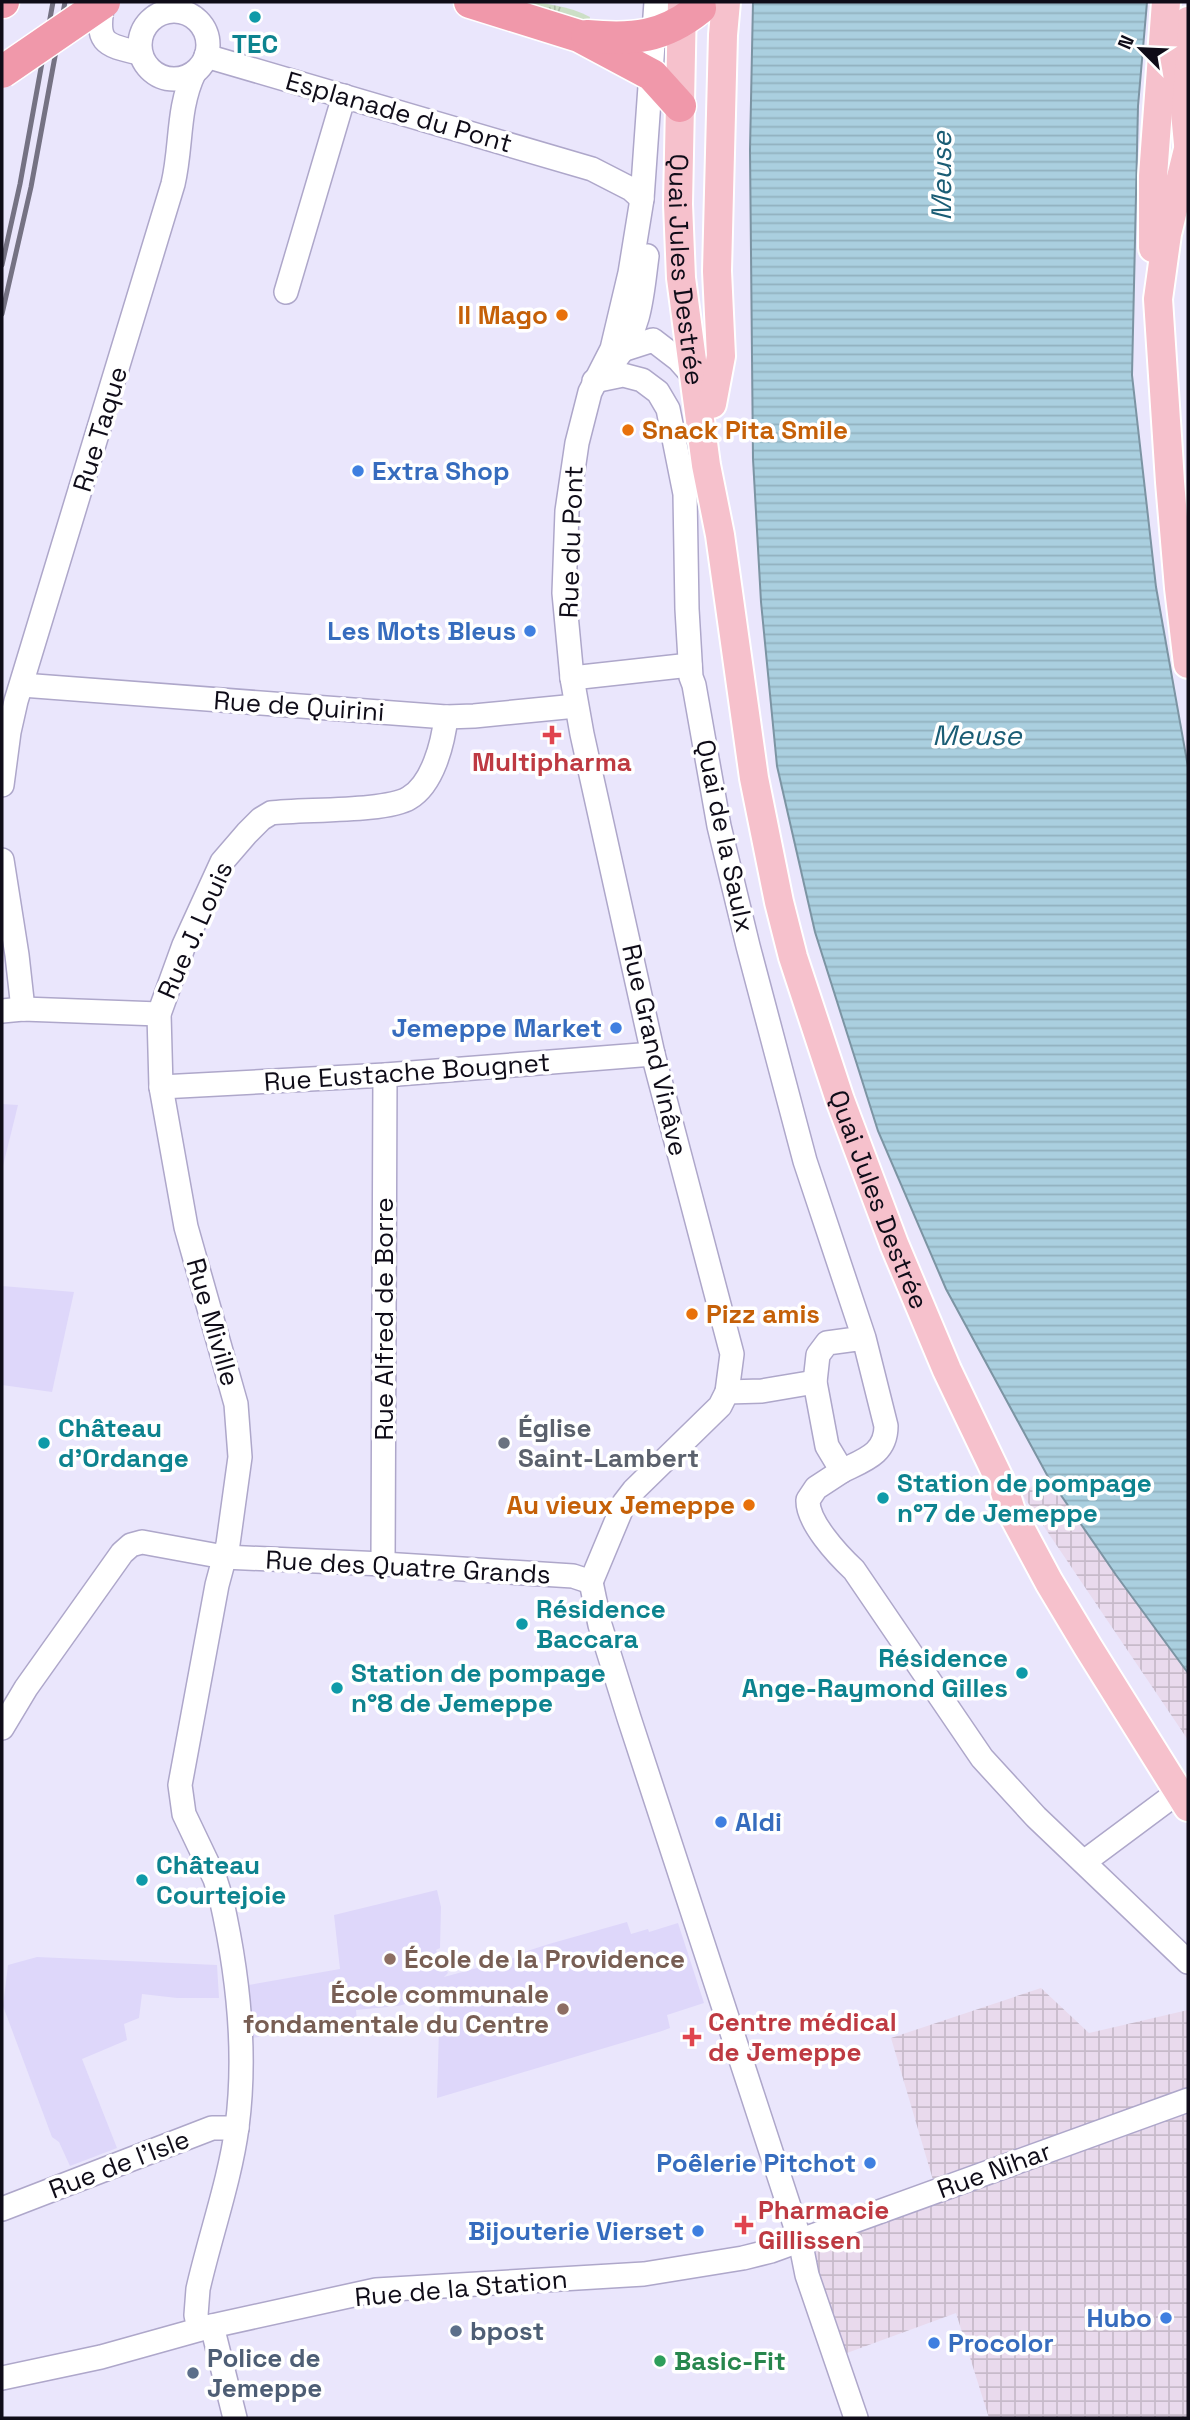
<svg xmlns="http://www.w3.org/2000/svg" width="1190" height="2420" viewBox="0 0 1190 2420" font-family="'Space Grotesk',sans-serif">
<style>
.built{fill:#ded7fa}
.industrial{fill:url(#industrial-grid)}
.grass{fill:url(#grass-tufts)}
.water{fill:url(#water-rules);stroke:#7c94a3;stroke-width:2}
.lines{fill:none;stroke-linecap:round;stroke-linejoin:round}
.minor-casing{stroke:#aea7ca;stroke-width:26}
.major-casing{stroke:#fff;stroke-width:32}
.highway-casing{stroke:#fff;stroke-width:35}
.minor{stroke:#fff;stroke-width:23}
.major{stroke:#f6c1cc;stroke-width:28}
.highway{stroke:#f098aa;stroke-width:32}
.rail{stroke:#757283;stroke-width:5}
.highway-bridge-casing{stroke:#fff;stroke-width:35;stroke-linecap:butt}
.highway-bridge{stroke:#f098aa;stroke-width:32}
.culture-dot{fill:#0f9aa8;stroke:#fff;stroke-width:2.5}
.food-dot{fill:#e8710a;stroke:#fff;stroke-width:2.5}
.shop-dot{fill:#3f7fe0;stroke:#fff;stroke-width:2.5}
.health-dot{fill:#e0444e;stroke:#fff;stroke-width:2.5}
.worship-dot{fill:#6b7280;stroke:#fff;stroke-width:2.5}
.education-dot{fill:#8d6e63;stroke:#fff;stroke-width:2.5}
.service-dot{fill:#5c6f8a;stroke:#fff;stroke-width:2.5}
.leisure-dot{fill:#2e9e5b;stroke:#fff;stroke-width:2.5}
.labels{text-anchor:middle;stroke-width:7;stroke-linejoin:round;paint-order:stroke}
.culture-label{font-size:26px;font-weight:bold;fill:#0d838f;stroke:#fff;text-anchor:start}
.street-label{font-size:26px;fill:#0f0c18;stroke:#fff}
.food-label{font-size:26px;font-weight:bold;fill:#c56008;stroke:#fff;text-anchor:end}
.shop-label{font-size:26px;font-weight:bold;fill:#366cbe;stroke:#fff;text-anchor:end}
.health-label{font-size:26px;font-weight:bold;fill:#be3a42;stroke:#fff;text-anchor:start}
.worship-label{font-size:26px;font-weight:bold;fill:#5b616d;stroke:#fff;text-anchor:start}
.education-label{font-size:26px;font-weight:bold;fill:#785e54;stroke:#fff;text-anchor:start}
.service-label{font-size:26px;font-weight:bold;fill:#4e5e75;stroke:#fff;text-anchor:start}
.leisure-label{font-size:26px;font-weight:bold;fill:#27864d;stroke:#fff;text-anchor:start}
.water-label{font-size:28px;font-style:italic;fill:#1a5d75;stroke:#fff}
</style>
<defs>
<pattern id="industrial-grid" width="8" height="8" patternUnits="userSpaceOnUse" patternTransform="scale(1.75)"><rect width="8" height="8" fill="#e9daed"/><path d="M0 4h8M4 0v8" fill="none" stroke="#c7baca"/></pattern>
<pattern id="grass-tufts" width="24" height="20" patternUnits="userSpaceOnUse" patternTransform="scale(1.75)"><rect width="24" height="20" fill="#ccdfc6"/><path d="M3 7l-1-3M5 7V3M7 7l1-3M15 17l-1-3M17 17v-4M19 17l1-3" fill="none" stroke="#aebea9"/></pattern>
<pattern id="water-rules" width="6" height="5" patternUnits="userSpaceOnUse" patternTransform="scale(1.75)"><rect width="6" height="5" fill="#aacfdf"/><path d="M0 2.5h6" fill="none" stroke="#91b1bf"/></pattern>
</defs>
<rect width="100%" height="100%" fill="#eae6fc"/>
<!-- built -->
<g class="built">
<path d="M2,1104l16,1 -16,65z"/>
<path d="M2,1286l72,6 -22,100 -50,-7z"/>
<path d="M437,1890l4,17 -1,41 -4,2 12,23 -4,4 73,-20 4,-4 28,-9 78,-22 4,12 17,-5 1,3 29,-9 26,80 -37,12 3,13 -8,3 -225,67 3,-103 -42,11 -42,4 1,11 -105,17 -9,-52 97,-17 -6,-54z"/>
<path d="M37,1957l180,8 2,33h-42l-35,-4 -3,24 -15,6 3,16 -45,19 35,89 -47,18 -11,-24 -7,-5 -49,-131 5,-41z"/>
</g>
<!-- industrial -->
<g class="industrial">
<path d="M1047,1475l69,100 72,98v67l-166,-246z"/>
<path d="M1041,1988l48,45 99,-23v408h-199l-33,-105 -120,44 -36,-117 136,-50 -45,-152z"/>
</g>
<!-- grass -->
<path class="grass" d="M519,2c23,0 51,4 71,15l-1,5z"/>
<!-- water -->
<path class="water" d="M753,2h394l-9,104 -6,269 24,212 32,180v906l-72,-98 -69,-100 -101,-186 -68,-158 -63,-199 -38,-166 -16,-164 -8,-143 -3,-309z"/>
<g class="lines">
<!-- minor casing -->
<g class="minor-casing">
<g id="minor">
<path d="M103,2c-7,40 -1,43 37,51"/>
<circle cx="174" cy="45" r="34"/>
<path d="M206,56l386,113 39,20 11,10"/>
<path d="M286,292l58,-196"/>
<path d="M625,349l28,-9 26,20 16,18"/>
<path d="M616,359c25,-30 26,-66 31,-103"/>
<path d="M594,381l29,-6 19,5 16,12 10,17 17,85 2,115 4,68 3,8 25,141 29,120 57,215 59,177 22,88c0,28 -22,34 -44,45l-15,-25 -12,-64 3,-27 9,-12 37,-5"/>
<path d="M572,678l118,-13"/>
<path d="M22,685l424,32 28,-1 102,-10"/>
<path d="M2,785l7,-53 7,-31 157,-517c9,-38 4,-75 21,-111"/>
<path d="M2,860l15,95 6,54"/>
<path d="M2,1011l21,-2 136,5"/>
<path d="M161,1087l224,-12 268,-21"/>
<path d="M727,1392l35,-1 53,-9"/>
<path d="M842,1471l-26,17 -8,12c-1,22 30,55 46,70l128,188 54,59 152,145"/>
<path d="M383,1564l2,-489"/>
<path d="M591,1582l33,-79 10,-13 86,-84 7,-14 5,-38 -79,-300 -71,-320 -10,-56 -8,-85 3,-82 10,-68 13,-51 22,-43 18,-76 12,-74 14,-197"/>
<path d="M591,1582l9,43 29,93 171,522 7,35 49,143"/>
<path d="M2,1728l24,-40 96,-135 9,-8 11,-3 82,15 159,7 190,12 18,6"/>
<path d="M1084,1862l94,-70"/>
<path d="M2,2209l210,-81h25"/>
<path d="M212,2326l23,92"/>
<path d="M199,2329l-3,-14 2,-26c12,-53 32,-109 39,-162 10,-76 1,-154 -16,-229l-6,-19 -31,-65 -4,-29 37,-200 11,-41 12,-87 -4,-53 -50,-177 -25,-140 -2,-73 25,-69 38,-83 25,-29 14,-14 10,-6c31,-4 116,-1 138,-15 24,-14 34,-55 37,-81"/>
<path d="M2,2378l99,-21 111,-31 164,-36 268,-16 99,-16 28,-7 417,-151"/>
</g>
</g>
<!-- major casing -->
<g class="major-casing">
<g id="major">
<path id="s1" d="M682,2l-4,202 3,74 25,187 14,70 34,243 25,124 14,55 47,143 54,144 53,126 57,119 7,22 38,71 39,65 100,160"/>
<path d="M1188,21l-3,91 3,32"/>
<path d="M1188,149l-21,85 -9,65 12,183 9,106 9,76"/>
<path d="M1153,248v-72l13,-174"/>
<path d="M712,404l9,-48 -4,-85 6,-236 3,-33"/>
</g>
</g>
<!-- highway casing -->
<g class="highway-casing">
<g id="highway">
<path d="M2,2h1"/>
<path d="M470,2l109,34 73,39 28,31"/>
<path d="M587,36c46,4 76,2 113,-28"/>
</g>
</g>
<!-- minor -->
<use href="#minor" class="minor"/>
<!-- major -->
<use href="#major" class="major"/>
<!-- highway -->
<use href="#highway" class="highway"/>
<!-- rail -->
<g class="rail">
<path d="M2,265l18,-81 33,-182"/>
<path d="M2,314l29,-127 34,-185"/>
</g>
<!-- highway-bridge casing -->
<g class="highway-bridge-casing">
<path id="highway-bridge" d="M2,72l102,-70"/>
</g>
<!-- highway-bridge -->
<use href="#highway-bridge" class="highway-bridge"/>
</g>
<!-- markers -->
<g class="culture-dot">
<circle cx="255" cy="17" r="7"/>
<circle cx="44" cy="1443" r="7"/>
<circle cx="883" cy="1498" r="7"/>
<circle cx="522" cy="1624" r="7"/>
<circle cx="1022" cy="1673" r="7"/>
<circle cx="337" cy="1688" r="7"/>
<circle cx="142" cy="1880" r="7"/>
</g>
<g class="food-dot">
<circle cx="562" cy="315" r="7"/>
<circle cx="628" cy="430" r="7"/>
<circle cx="692" cy="1314" r="7"/>
<circle cx="749" cy="1505" r="7"/>
</g>
<g class="shop-dot">
<circle cx="358" cy="471" r="7"/>
<circle cx="530" cy="631" r="7"/>
<circle cx="616" cy="1028" r="7"/>
<circle cx="721" cy="1822" r="7"/>
<circle cx="870" cy="2163" r="7"/>
<circle cx="698" cy="2231" r="7"/>
<circle cx="1166" cy="2318" r="7"/>
<circle cx="934" cy="2343" r="7"/>
</g>
<g class="health-dot">
<path d="M548.5 724.5h7v7h7v7h-7v7h-7v-7h-7v-7h7z"/>
<path d="M688.5 2026.5h7v7h7v7h-7v7h-7v-7h-7v-7h7z"/>
<path d="M740.5 2214.5h7v7h7v7h-7v7h-7v-7h-7v-7h7z"/>
</g>
<circle class="worship-dot" cx="504" cy="1443" r="7"/>
<g class="education-dot">
<circle cx="390" cy="1959" r="7"/>
<circle cx="563" cy="2009" r="7"/>
</g>
<g class="service-dot">
<circle cx="456" cy="2331" r="7"/>
<circle cx="193" cy="2373" r="7"/>
</g>
<circle class="leisure-dot" cx="660" cy="2361" r="7"/>
<g class="labels">
<!-- culture labels -->
<g class="culture-label">
<text x="255" y="53" text-anchor="middle">TEC</text>
<text x="58" y="1437">Château<tspan x="58" dy="30">d'Ordange</tspan></text>
<text x="897" y="1492">Station de pompage<tspan x="897" dy="30">n°7 de Jemeppe</tspan></text>
<text x="536" y="1618">Résidence<tspan x="536" dy="30">Baccara</tspan></text>
<text x="1008" y="1667" text-anchor="end">Résidence<tspan x="1008" dy="30">Ange-Raymond Gilles</tspan></text>
<text x="351" y="1682">Station de pompage<tspan x="351" dy="30">n°8 de Jemeppe</tspan></text>
<text x="156" y="1874">Château<tspan x="156" dy="30">Courtejoie</tspan></text>
</g>
<!-- street labels -->
<g class="street-label">
<text transform="translate(399 112) rotate(16)" y="9">Esplanade du Pont</text>
<text dy="9" stroke="none"><textPath href="#s1" startOffset="268">Quai Jules Destrée</textPath></text>
<text transform="translate(100 429) rotate(-73)" y="9">Rue Taque</text>
<text transform="translate(571 542) rotate(-88)" y="9">Rue du Pont</text>
<text transform="translate(299 706) rotate(4)" y="9">Rue de Quirini</text>
<text transform="translate(725 836) rotate(78)" y="9">Quai de la Saulx</text>
<text transform="translate(195 930) rotate(-66)" y="9">Rue J. Louis</text>
<text transform="translate(655 1050) rotate(77)" y="9">Rue Grand Vinâve</text>
<text transform="translate(407 1072) rotate(-4)" y="9">Rue Eustache Bougnet</text>
<text dy="9" stroke="none"><textPath href="#s1" startOffset="1222">Quai Jules Destrée</textPath></text>
<text transform="translate(384 1319) rotate(-90)" y="9">Rue Alfred de Borre</text>
<text transform="translate(213 1322) rotate(74)" y="9">Rue Miville</text>
<text transform="translate(408 1567) rotate(3)" y="9">Rue des Quatre Grands</text>
<text transform="translate(119 2164) rotate(-21)" y="9">Rue de l'Isle</text>
<text transform="translate(994 2170) rotate(-20)" y="9">Rue Nihar</text>
<text transform="translate(461 2288) rotate(-5)" y="9">Rue de la Station</text>
</g>
<!-- food labels -->
<g class="food-label">
<text x="548" y="324">Il Mago</text>
<text x="642" y="439" text-anchor="start">Snack Pita Smile</text>
<text x="706" y="1323" text-anchor="start">Pizz amis</text>
<text x="735" y="1514">Au vieux Jemeppe</text>
</g>
<!-- shop labels -->
<g class="shop-label">
<text x="372" y="480" text-anchor="start">Extra Shop</text>
<text x="516" y="640">Les Mots Bleus</text>
<text x="602" y="1037">Jemeppe Market</text>
<text x="735" y="1831" text-anchor="start">Aldi</text>
<text x="856" y="2172">Poêlerie Pitchot</text>
<text x="684" y="2240">Bijouterie Vierset</text>
<text x="1152" y="2327">Hubo</text>
<text x="948" y="2352" text-anchor="start">Procolor</text>
</g>
<!-- health labels -->
<g class="health-label">
<text x="552" y="771" text-anchor="middle">Multipharma</text>
<text x="708" y="2031">Centre médical<tspan x="708" dy="30">de Jemeppe</tspan></text>
<text x="758" y="2219">Pharmacie<tspan x="758" dy="30">Gillissen</tspan></text>
</g>
<!-- worship labels -->
<g class="worship-label">
<text x="518" y="1437">Église<tspan x="518" dy="30">Saint-Lambert</tspan></text>
</g>
<!-- education labels -->
<g class="education-label">
<text x="404" y="1968">École de la Providence</text>
<text x="549" y="2003" text-anchor="end">École communale<tspan x="549" dy="30">fondamentale du Centre</tspan></text>
</g>
<!-- service labels -->
<g class="service-label">
<text x="470" y="2340">bpost</text>
<text x="207" y="2367">Police de<tspan x="207" dy="30">Jemeppe</tspan></text>
</g>
<!-- leisure labels -->
<g class="leisure-label">
<text x="674" y="2370">Basic-Fit</text>
</g>
<!-- water labels -->
<g class="water-label">
<text transform="translate(941 176) rotate(-90)" y="10">Meuse</text>
<text x="977" y="745">Meuse</text>
</g>
</g>
<!-- border -->
<rect width="1190" height="2420" fill="none" stroke="#0f0c18" stroke-width="7"/>
<!-- north arrow -->
<g transform="translate(1141 49) rotate(294)" stroke="#ffffff" stroke-width="5" paint-order="stroke">
<path d="M0-5L12 26L0 18L-12 26Z" fill="#0f0c18"/>
<text y="-10" font-size="19" font-weight="bold" text-anchor="middle" fill="#0f0c18">N</text>
</g>
</svg>
